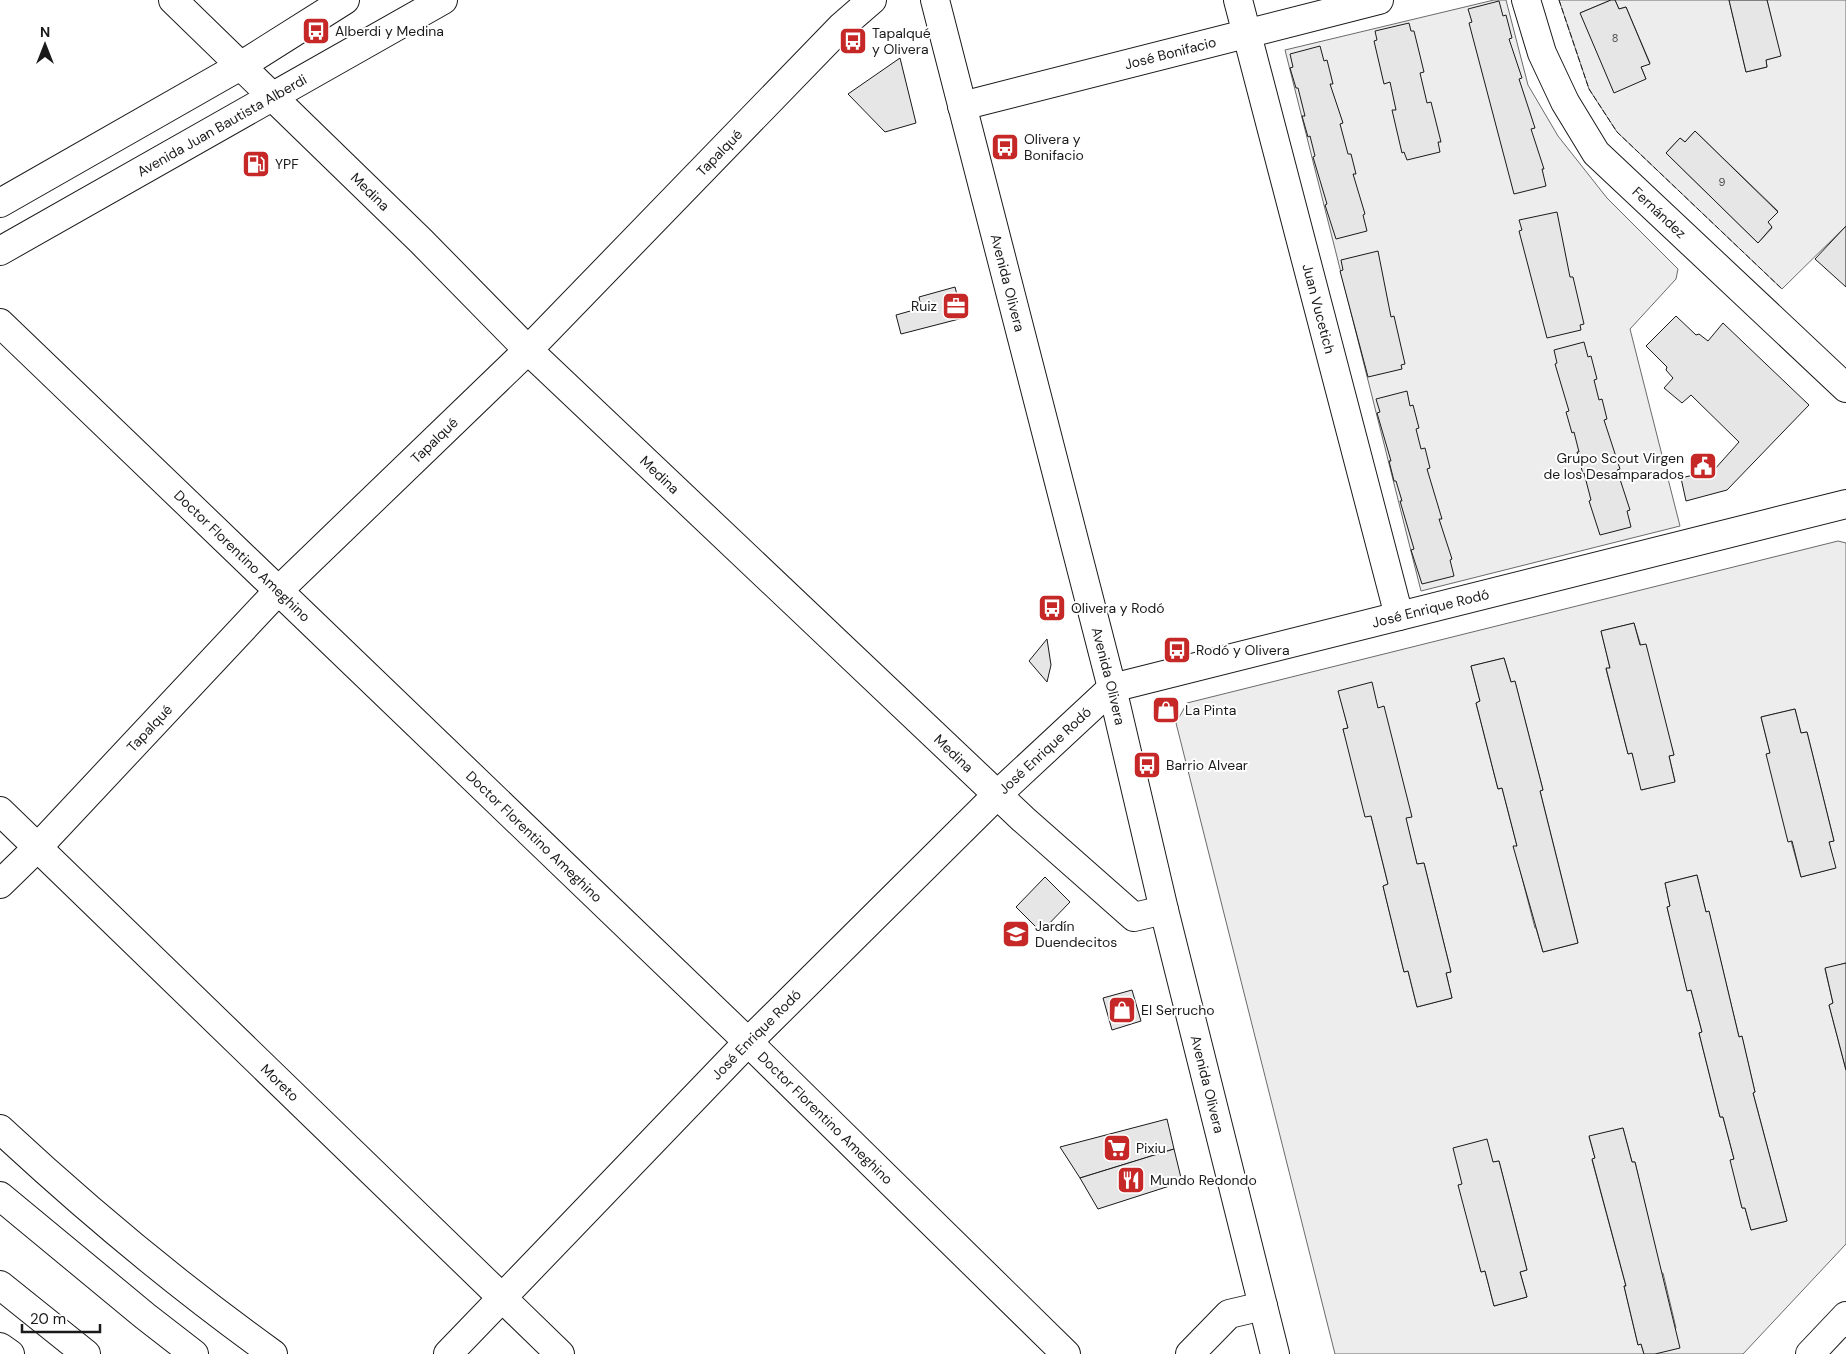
<svg xmlns="http://www.w3.org/2000/svg" width="1846" height="1354" viewBox="0 0 1846 1354" font-family="'DM Sans',sans-serif">
<style>
.built{fill:#ededed;stroke:#6a6a6a;fill-rule:evenodd}
.building{fill:#e6e6e6;stroke:#1a1a1a}
.lines{fill:none;stroke-linecap:round;stroke-linejoin:round}
.minor-casing{stroke:#1a1a1a;stroke-width:30}
.major-casing{stroke:#1a1a1a;stroke-width:30}
.highway-casing{stroke:#1a1a1a;stroke-width:30}
.minor{stroke:#fff;stroke-width:28}
.major{stroke:#fff;stroke-width:28}
.highway{stroke:#fff;stroke-width:28}
.fence{stroke:#1a1a1a;stroke-width:1;stroke-dasharray:6 2.5;stroke-linecap:butt}
.labels{text-anchor:middle;stroke-width:4;stroke-linejoin:round;paint-order:stroke}
.number-label{font-size:11px;fill:#4d4d4d}
.poi-label{font-size:14px;fill:#1a1a1a;stroke:#fff;text-anchor:start}
.street-label{font-size:14px;fill:#1a1a1a;stroke:#fff}
</style>
<rect width="100%" height="100%" fill="#fff"/>
<!-- built -->
<g class="built">
<path d="M1494,0h12l22,85 30,51 49,62 71,71 -2,10 -46,50 50,197 -259,65 -136,-541z"/>
<path d="M1559,0h52l-31,13 66,66 -5,-12 9,-4 -24,-56 -7,2 -4,-9h114l17,72 21,-5 -1,-7 14,-4 -13,-56h79v226l-64,63 -165,-157 -28,-43zM1695,131l83,80 -10,11 4,6 -14,15 -92,-90 14,-15 5,4z"/>
<path d="M1838,541l8,2v420l-21,6 8,34 -4,2 17,65v174l-103,110h-88l21,-26 -13,-55h-2l-26,-111h-3l-9,-34 -34,9 6,21 -3,2 34,126h-2l14,59 3,-1 3,10h-309l-159,-631 11,-20zM1634,623l40,132 -5,1 6,25 -33,9 -10,-37 -4,1 -22,-85 4,-1 -9,-37zM1504,658l7,24h4l28,108 -3,1 38,152 -35,9 -7,-24h-1l-21,-81 3,-1 -15,-58 -4,1 -22,-86 4,-2 -9,-35zM1339,691l39,17 39,156 7,-1 27,109 -5,1 6,25 -35,9 -9,-36 -4,1 -21,-86 5,-2 -17,-68 -28,-87 5,-1zM1795,709l6,24 6,-1 27,109 -5,1 6,26 -34,9 -34,-123 3,-1 -9,-36zM1697,875l9,37h3l30,125h3l13,55 -2,1 34,128 -36,9 -6,-22h-3l-11,-48 3,-1 -11,-42h-3l-21,-84 3,-1 -11,-42h-4l-20,-83 3,-1 -5,-23zM1499,1161l28,109 -7,2 7,25 -33,9 -9,-35 -4,1 -19,-88 31,-22z"/>
</g>
<!-- building -->
<g class="building">
<path d="M1611,0h4l4,9 7,-2 24,57 -9,3 5,12 -32,14 -34,-80z"/>
<path d="M1729,0h38l14,56 -15,4 1,7 -21,5z"/>
<path d="M1499,1l4,15 3,-1 6,23 -3,1 13,39 -3,1 16,49 -4,1 13,40h-2l4,17 -32,8 -45,-171 3,-1 -4,-13z"/>
<path d="M1409,23l2,8h3l10,41 -4,1 7,30 4,-1 10,40h-3l2,10 -33,8 -3,-8 -2,1 -10,-43h4l-6,-28 -6,2 -10,-43 3,-1 -2,-9z"/>
<path d="M1320,46l4,15 3,-1 6,24h-3l13,39 -3,1 8,30h3l5,20h-3l12,40 -2,1 4,16 -31,8 -11,-34 2,-1 -14,-47 2,-1 -5,-20 -2,1 -6,-21h3l-7,-28h-2l-6,-20 3,-1 -3,-13z"/>
<path d="M900,58l16,65 -31,9 -37,-38z"/>
<path d="M1695,131l83,81 -10,10 4,5 -14,16 -92,-90 14,-15 5,4z"/>
<path d="M1557,212l13,65h3l11,47 -4,1 1,5 -34,8 -28,-107 3,-1 -3,-10z"/>
<path d="M1846,226v61l-31,-28z"/>
<path d="M1378,251l13,66 3,-1 11,48 -4,1 1,4 -34,8 -28,-106 3,-1 -2,-10z"/>
<path d="M955,287l8,31 -62,16 -5,-19 25,-7 -2,-11z"/>
<path d="M1676,316l20,19 3,-1 9,7 15,-18 86,82 -82,85 -41,11 -5,-23 33,-8 25,-28 -48,-47 -9,8 -18,-15 9,-10 -7,-8 1,-3 -21,-21z"/>
<path d="M1584,342l4,15 3,-1 6,23 -3,1 5,20 3,-1 5,20 -3,1 16,49 -3,1 13,40 -3,1 4,16 -31,8 -11,-34 2,-1 -7,-27 -1,1 -6,-22h2l-5,-20 -2,1 -6,-21 3,-1 -14,-47 2,-1 -3,-13z"/>
<path d="M1407,391l3,15 3,-1 6,23 -3,1 5,20 4,-1 5,20 -3,1 15,50h-3l13,40 -2,1 4,16 -32,8 -11,-34 3,-1 -14,-48h2l-6,-20h-2l-5,-20h2l-14,-48 3,-1 -4,-13z"/>
<path d="M1634,623l6,22 6,-1 28,111 -5,1 6,26 -34,8 -9,-37 -4,1 -22,-86h4l-9,-37z"/>
<path d="M1047,639l4,26 -4,17 -18,-21z"/>
<path d="M1504,658l7,24 4,-1 28,109 -3,1 38,152 -35,9 -30,-106h4l-15,-58 -4,1 -22,-86 4,-2 -9,-35z"/>
<path d="M1372,682l6,26 6,-2 28,111 -6,1 11,46 7,-1 27,109 -5,1 6,25 -35,9 -9,-36 -4,1 -21,-86 5,-2 -17,-68 -6,1 -22,-88 5,-1 -10,-37z"/>
<path d="M1795,709l6,24 6,-1 27,109 -5,1 7,26 -35,9 -9,-36 -4,1 -22,-88 4,-1 -9,-36z"/>
<path d="M1697,875l9,37 3,-1 30,126 3,-1 13,56 -2,1 34,128 -36,9 -6,-22h-3l-12,-48 4,-1 -11,-42h-3l-21,-84 3,-1 -11,-42 -4,1 -20,-84 3,-1 -5,-23z"/>
<path d="M1045,877l25,25 -29,30 -25,-25z"/>
<path d="M1846,963v107l-17,-65 4,-2 -8,-35z"/>
<path d="M1132,990l9,31 -29,9 -9,-32z"/>
<path d="M1167,1119l7,30 -94,29 -20,-31z"/>
<path d="M1623,1128l9,34h3l45,186 -25,6h-11l-3,-10 -3,1 -14,-59h2l-34,-127 3,-1 -6,-22z"/>
<path d="M1487,1139l6,23 6,-1 28,109 -7,2 7,25 -33,9 -9,-35 -4,1 -23,-87 4,-1 -9,-36z"/>
<path d="M1174,1149l8,33 -84,27 -18,-31z"/>
</g>
<g class="lines">
<!-- minor casing -->
<g class="minor-casing">
<g id="minor">
<path id="s1" d="M173,0l248,241 107,109 495,469 111,98 30,-7"/>
<path id="s2" d="M1238,0l161,616"/>
<path id="s3" d="M1526,0l16,53 23,49 31,51 250,235"/>
<path id="s4" d="M962,106l417,-106"/>
<path id="s5" d="M0,323l748,719 318,312"/>
<path id="s6" d="M0,811l560,543"/>
<path id="s7" d="M0,884l38,-37 240,-256 250,-241 314,-324 30,-26"/>
<path id="s8" d="M448,1354l300,-312 250,-248 114,-106 734,-184"/>
<path d="M1190,1354l39,-40 34,-8"/>
</g>
</g>
<!-- major casing -->
<g class="major-casing">
<g id="major">
<path id="s9" d="M935,0l177,688 52,222 111,444"/>
<path d="M0,203l242,-138 103,-65"/>
<path id="s10" d="M0,251l443,-251"/>
<path d="M1810,1354l36,-38"/>
</g>
</g>
<!-- highway casing -->
<g class="highway-casing">
<g id="highway">
<path d="M0,1129c87,81 177,156 273,225"/>
<path d="M0,1196l145,120 49,38"/>
<path d="M0,1285l86,69"/>
<path d="M0,1347l10,7"/>
</g>
</g>
<!-- minor -->
<use href="#minor" class="minor"/>
<!-- major -->
<use href="#major" class="major"/>
<!-- highway -->
<use href="#highway" class="highway"/>
<!-- fence -->
<path class="fence" d="M1559,0l30,89 28,43 165,157"/>
</g>
<!-- icons -->
<defs>
<g id="bus-square" transform="scale(1.4375)"><rect x="-9" y="-9" width="18" height="18" rx="4" fill="#c62828" stroke="#fff"/><path d="M-5-6H5V4H4V6H2V4H-2V6H-4V4H-5ZM-3.5-4V0h7V-4ZM-3.5 1.2v1.5H-2V1.2ZM2 1.2v1.5H3.5V1.2Z" fill="#fff"/></g>
<g id="fuel-square" transform="scale(1.4375)"><rect x="-9" y="-9" width="18" height="18" rx="4" fill="#c62828" stroke="#fff"/><path d="M-5.5-6h7V0h2V4h1.3V-2.5L3-4.5l.8-.8L6-3V5H2.5V1h-1V6h-7ZM-4.2-4.7v3.2H.2V-4.7Z" fill="#fff"/></g>
<g id="office-square" transform="scale(1.4375)"><rect x="-9" y="-9" width="18" height="18" rx="4" fill="#c62828" stroke="#fff"/><path d="M-6-3h4V-5.5h4V-3h4V5H-6ZM-1-4.5V-3h2v-1.5ZM-6 0V1H6V0Z" fill="#fff"/></g>
<g id="civic-square" transform="scale(1.4375)"><rect x="-9" y="-9" width="18" height="18" rx="4" fill="#c62828" stroke="#fff"/><path d="M-.6-6.5H3V-4.5H.6V-3L4-1V1h2V6H-6V1h2V-1L-.6-3ZM-1.2 2.5V6h2.4V2.5Z" fill="#fff"/></g>
<g id="shop-square" transform="scale(1.4375)"><rect x="-9" y="-9" width="18" height="18" rx="4" fill="#c62828" stroke="#fff"/><path d="M-5-2.5h2.3a2.7 3.5 0 0 1 5.4 0H5L5.5 6h-11ZM-1.5-2.5h3a1.5 2.3 0 0 0-3 0Z" fill="#fff"/></g>
<g id="school-square" transform="scale(1.4375)"><rect x="-9" y="-9" width="18" height="18" rx="4" fill="#c62828" stroke="#fff"/><path d="M0-5L7-2L0 1L-7-2ZM-4 1L0 2.5L4 1V4Q0 6-4 4Z" fill="#fff"/></g>
<g id="supermarket-square" transform="scale(1.4375)"><rect x="-9" y="-9" width="18" height="18" rx="4" fill="#c62828" stroke="#fff"/><path d="M-6-5.5h2.5l.6 2H6L4.5 2H-2.5L-4.4-4H-6ZM-1.5 3.2a1.3 1.3 0 1 0 .1 0ZM3 3.2a1.3 1.3 0 1 0 .1 0Z" fill="#fff"/></g>
<g id="restaurant-square" transform="scale(1.4375)"><rect x="-9" y="-9" width="18" height="18" rx="4" fill="#c62828" stroke="#fff"/><path d="M-5-6h1v4h1v-4h1v4h1v-4h1v5L-1.5 .5V6h-2V.5L-5-1ZM5-6V6H3V1.5H1.5Q1.5-4 5-6Z" fill="#fff"/></g>
</defs>
<g fill-rule="evenodd">
<use href="#bus-square" x="316" y="31"/>
<use href="#bus-square" x="853" y="41"/>
<use href="#bus-square" x="1005" y="147"/>
<use href="#fuel-square" x="256" y="164"/>
<use href="#office-square" x="956" y="306"/>
<use href="#civic-square" x="1703" y="466"/>
<use href="#bus-square" x="1052" y="608"/>
<use href="#bus-square" x="1177" y="650"/>
<use href="#shop-square" x="1166" y="710"/>
<use href="#bus-square" x="1147" y="765"/>
<use href="#school-square" x="1016" y="934"/>
<use href="#shop-square" x="1122" y="1010"/>
<use href="#supermarket-square" x="1117" y="1148"/>
<use href="#restaurant-square" x="1131" y="1180"/>
</g>
<g class="labels">
<!-- number labels -->
<g class="number-label">
<text x="1615" y="42">8</text>
<text x="1722" y="186">9</text>
</g>
<!-- poi labels -->
<g class="poi-label">
<text x="335" y="36">Alberdi y Medina</text>
<text x="872" y="38">Tapalqué<tspan x="872" dy="16">y Olivera</tspan></text>
<text x="1024" y="144">Olivera y<tspan x="1024" dy="16">Bonifacio</tspan></text>
<text x="275" y="169">YPF</text>
<text x="937" y="311" text-anchor="end">Ruiz</text>
<text x="1684" y="463" text-anchor="end">Grupo Scout Virgen<tspan x="1684" dy="16">de los Desamparados</tspan></text>
<text x="1071" y="613">Olivera y Rodó</text>
<text x="1196" y="655">Rodó y Olivera</text>
<text x="1185" y="715">La Pinta</text>
<text x="1166" y="770">Barrio Alvear</text>
<text x="1035" y="931">Jardín<tspan x="1035" dy="16">Duendecitos</tspan></text>
<text x="1141" y="1015">El Serrucho</text>
<text x="1136" y="1153">Pixiu</text>
<text x="1150" y="1185">Mundo Redondo</text>
</g>
<!-- street labels -->
<g class="street-label">
<text dy="5" stroke="none"><textPath href="#s4" startOffset="215">José Bonifacio</textPath></text>
<text dy="5" stroke="none"><textPath href="#s10" startOffset="255">Avenida Juan Bautista Alberdi</textPath></text>
<text dy="5" stroke="none"><textPath href="#s7" startOffset="1026">Tapalqué</textPath></text>
<text dy="5" stroke="none"><textPath href="#s1" startOffset="275">Medina</textPath></text>
<text dy="5" stroke="none"><textPath href="#s3" startOffset="256">Fernández</textPath></text>
<text dy="5" stroke="none"><textPath href="#s9" startOffset="292">Avenida Olivera</textPath></text>
<text dy="5" stroke="none"><textPath href="#s2" startOffset="319">Juan Vucetich</textPath></text>
<text dy="5" stroke="none"><textPath href="#s7" startOffset="621">Tapalqué</textPath></text>
<text dy="5" stroke="none"><textPath href="#s1" startOffset="680">Medina</textPath></text>
<text dy="5" stroke="none"><textPath href="#s5" startOffset="336">Doctor Florentino Ameghino</textPath></text>
<text dy="5" stroke="none"><textPath href="#s8" startOffset="1269">José Enrique Rodó</textPath></text>
<text dy="5" stroke="none"><textPath href="#s9" startOffset="698">Avenida Olivera</textPath></text>
<text dy="5" stroke="none"><textPath href="#s7" startOffset="216">Tapalqué</textPath></text>
<text dy="5" stroke="none"><textPath href="#s8" startOffset="849">José Enrique Rodó</textPath></text>
<text dy="5" stroke="none"><textPath href="#s1" startOffset="1085">Medina</textPath></text>
<text dy="5" stroke="none"><textPath href="#s5" startOffset="741">Doctor Florentino Ameghino</textPath></text>
<text dy="5" stroke="none"><textPath href="#s8" startOffset="444">José Enrique Rodó</textPath></text>
<text dy="5" stroke="none"><textPath href="#s6" startOffset="390">Moreto</textPath></text>
<text dy="5" stroke="none"><textPath href="#s9" startOffset="1118">Avenida Olivera</textPath></text>
<text dy="5" stroke="none"><textPath href="#s5" startOffset="1146">Doctor Florentino Ameghino</textPath></text>
</g>
</g>
<!-- north arrow -->
<g transform="translate(45 45)" stroke="#ffffff" stroke-width="4" paint-order="stroke">
<path d="M0-4L9 19L0 12L-9 19Z" fill="#1a1a1a"/>
<text y="-8" font-size="14" font-weight="bold" text-anchor="middle" fill="#1a1a1a">N</text>
</g>
<!-- scale -->
<path d="M22 1324v8h78v-8" fill="none" stroke="#1a1a1a" stroke-width="2.5"/>
<text x="30" y="1324" font-size="15" fill="#1a1a1a" stroke="#ffffff" stroke-width="4" paint-order="stroke">20 m</text>
</svg>
